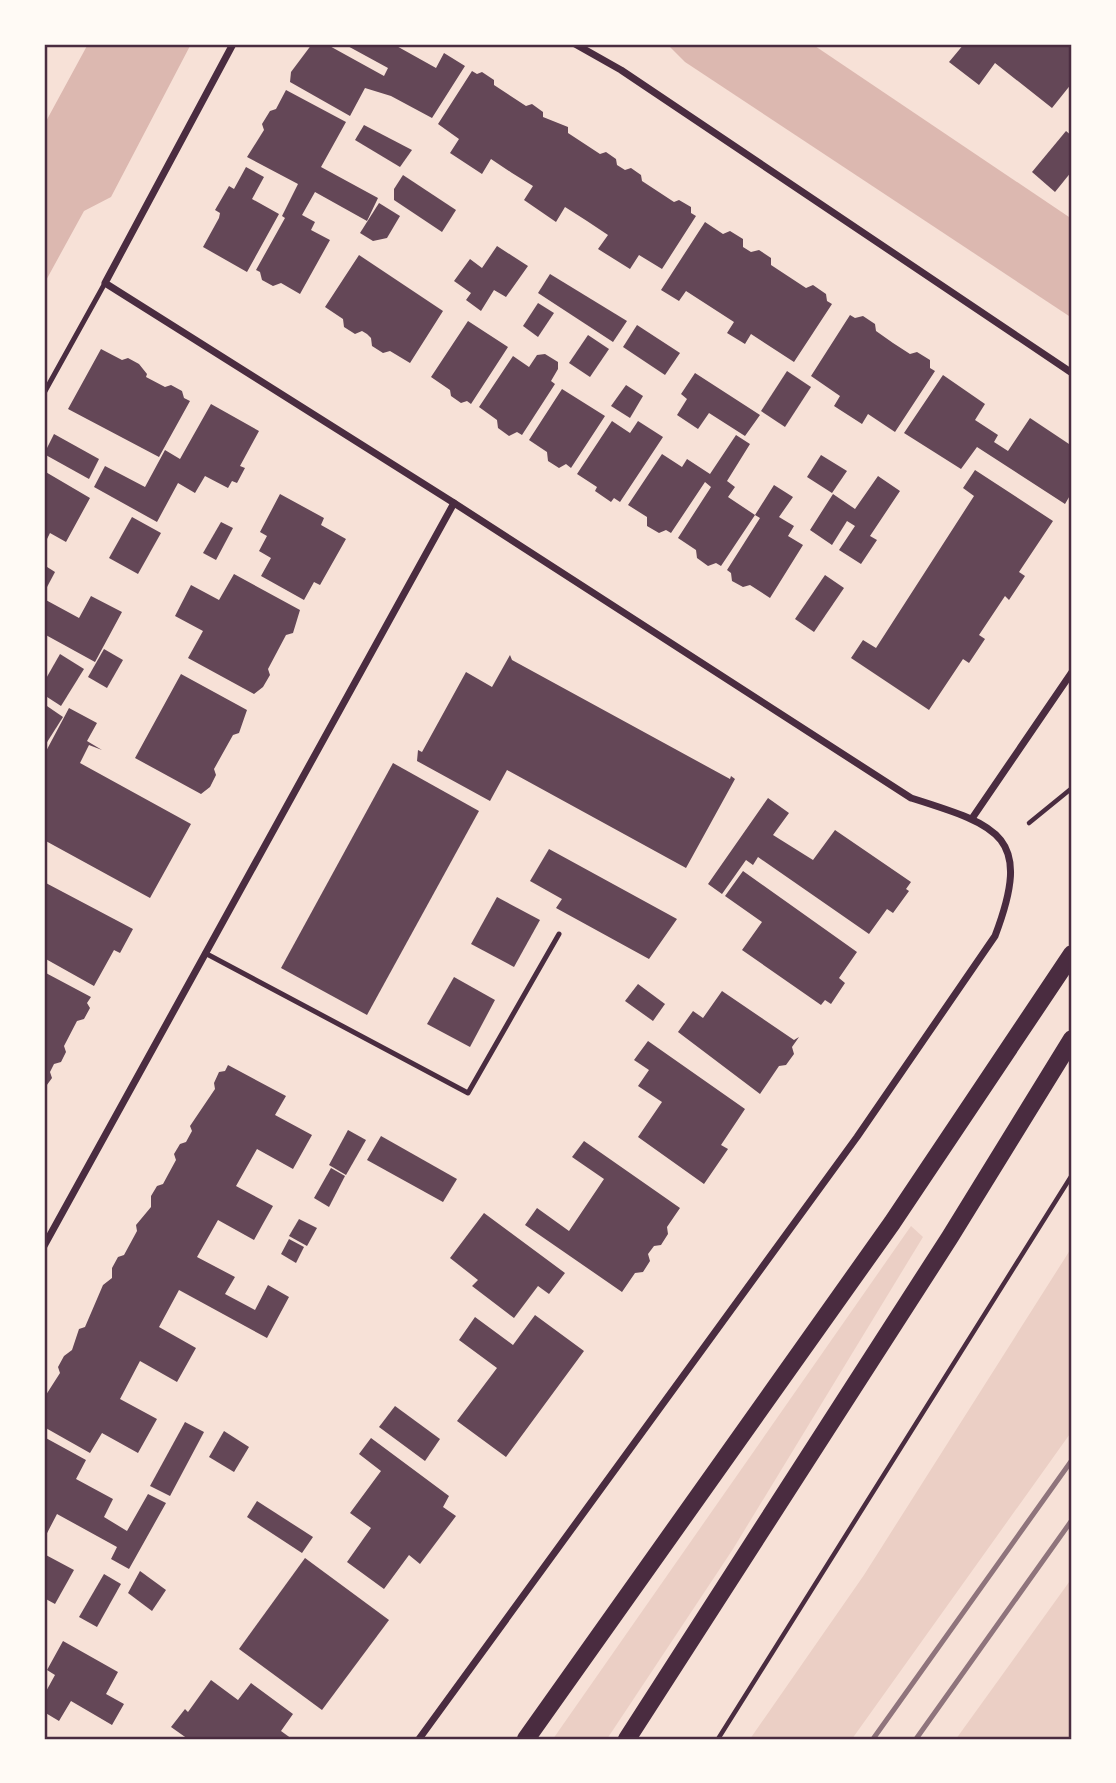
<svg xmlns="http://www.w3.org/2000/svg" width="1116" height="1783" viewBox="0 0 1116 1783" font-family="'Asap Condensed',sans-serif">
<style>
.green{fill:#ebcfc5}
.water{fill:#dcb8b0}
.building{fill:#644757}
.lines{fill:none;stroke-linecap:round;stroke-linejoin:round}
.path{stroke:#4a2c40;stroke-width:4.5}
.service{stroke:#4a2c40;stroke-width:5}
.minor{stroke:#4a2c40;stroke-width:7}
.primary{stroke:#4a2c40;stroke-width:18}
.rail{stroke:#8f747c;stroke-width:5}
.neatline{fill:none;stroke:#4a2c40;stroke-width:2.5}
</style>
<rect width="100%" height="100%" fill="#f7e1d7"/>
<!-- green -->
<g class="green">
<path d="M911,1226l12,11 -190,312 -126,190h-54z"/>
<path d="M1072,1247v184l-220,308h-102l114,-164z"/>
<path d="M1072,1578v161h-116z"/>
</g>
<!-- water -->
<g class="water">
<path d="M88,44h103l-80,153 -27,14 -40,73v-159z"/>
<path d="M667,44h145l260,175v99l-387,-256z"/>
</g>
<!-- building -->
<g class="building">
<path d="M312,44h14l58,32 4,-8 -44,-24h49l43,24 8,-15 21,13 -33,52 -41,-22 -26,-8 -15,28 -60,-34 1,-10z"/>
<path d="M964,44h108v39l-20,25 -57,-45 -16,22 -30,-23z"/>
<path d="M472,71l5,3 5,-2 12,8v5l32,21 6,-2 11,8v5l25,10v6l32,21 6,-2 10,7 1,6 8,5 6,-2 10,7 1,6 32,21 5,-2 12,7v6l5,3 -34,53 -23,-14 -9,14 -32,-20 10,-14 -21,-14 -22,-14 -9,15 -32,-22 9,-14 -21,-13 -21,-14 -9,15 -32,-21 9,-14 -21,-15z"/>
<path d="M286,90l60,32 -25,45 57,31 -11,23 -52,-29 -13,23 13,7 -4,8 19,10 -30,54 -19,-11 -8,3 -11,-6 -2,-8 -4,-2 29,-52 -3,-2 16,-32 -51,-27 17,-27 -2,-6 8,-13 6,-2z"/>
<path d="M364,125l48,25 -12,17 -45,-27z"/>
<path d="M1066,131l6,5v35l-17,21 -23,-20z"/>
<path d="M246,167l18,10 -12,22 27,15 -32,58 -44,-25 16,-29 1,-5 -5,-3 14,-24 5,3z"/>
<path d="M403,175l53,35 -14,22 -48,-32v-11z"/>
<path d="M379,203l21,13 -13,22 -14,3 -13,-8z"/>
<path d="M705,222l18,12 7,-3 13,8v8l8,5 8,-2 12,8v7l35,23 7,-3 13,9 1,7 5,3 -38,58 -43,-28 -6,10 -18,-11 7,-11 -48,-31 -7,10 -18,-11z"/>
<path d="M497,246l31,20 -22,31 -12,-7 -13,21 -15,-11 5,-7 -17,-12 16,-22 12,9z"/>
<path d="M359,255l84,56 -33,52 -20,-12 -7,2 -11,-7 -1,-8 -4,-4 -5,-3 -7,3 -11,-7 -1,-8 -18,-12z"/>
<path d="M550,274l77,47 -14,21 -75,-49z"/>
<path d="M538,303l16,10 -16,24 -15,-11z"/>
<path d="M850,315l5,3 8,-2 12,8 1,7 17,12 17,11 7,-2 13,8v8l5,3 -40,61 -27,-18 -6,10 -28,-18 6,-10 -29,-20z"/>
<path d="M468,321l40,26 -37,57 -4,-3 -6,2 -10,-7 -1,-6 -19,-13z"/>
<path d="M637,325l43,28 -15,22 -42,-28z"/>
<path d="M588,335l21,14 -19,28 -21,-14z"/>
<path d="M101,349l21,11 6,-2 11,6 8,10 -1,3 19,10 6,-2 11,6 2,7 6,3 -31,56 -91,-48z"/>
<path d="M545,354l13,8v7l-7,12 4,3 -33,51 -5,-3 -8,4 -11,-8 -1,-8 -18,-13 34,-51 16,11 8,-12z"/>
<path d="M787,371l24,16 -26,40 -24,-16z"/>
<path d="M695,373l65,42 -15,21 -36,-23 -11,16 -21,-14 10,-16 -6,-5z"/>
<path d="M943,375l42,29 -10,16 23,15 -4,7 14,9 22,-33 42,28v46l-7,12 -88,-57 -16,22 -57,-36z"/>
<path d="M626,385l17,11 -13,22 -19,-12z"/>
<path d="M562,389l43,27 -34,52 -5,-4 -7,4 -11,-7 -1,-9 -18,-12z"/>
<path d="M211,404l48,27 -19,35 5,2 -8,15 -5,-2 -4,7 -23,-12 -10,17 -17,-10 -21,39 -63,-35 11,-21 40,21 20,-37 15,9z"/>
<path d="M612,421l18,12 8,-12 25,16 -43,65 -6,-4 -3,4 -16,-11 2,-4 -20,-13z"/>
<path d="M54,434l45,25 -10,20 -45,-25z"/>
<path d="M736,435l14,9 -23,37 8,6 -7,10 27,18 -34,51 -5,-3 -8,3 -11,-8 -1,-8 -18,-12 33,-51 -6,-5 -34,51 -5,-3 -7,3 -12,-7v-9l-19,-12 34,-51 20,13 5,-8 23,15z"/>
<path d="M821,455l26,16 -15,22 -25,-16z"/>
<path d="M975,470l78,51 -34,51 6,4 -16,24 -4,-4 -26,39 6,4 -16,24 -6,-4 -34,51 -78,-52 12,-18 13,8 98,-152 -11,-8z"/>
<path d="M44,471l46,27 -24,44 -16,-9 -6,12z"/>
<path d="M878,476l22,15 -30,45 7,4 -16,24 -22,-14 16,-24 -8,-5 -15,24 -22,-15 23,-36 22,15z"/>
<path d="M774,485l19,12 -14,20 15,9 -6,10 15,9 -33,53 -20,-13 -7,2 -11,-6 -1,-8 -4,-3 33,-52 -5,-3z"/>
<path d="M280,494l44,24 -3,7 25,14 -26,46 -6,-3 -10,18 -43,-24 10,-18 -12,-7 8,-15 -7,-4z"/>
<path d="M132,517l29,16 -23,41 -29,-16z"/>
<path d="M221,522l12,6 -17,32 -13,-7z"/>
<path d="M44,565l11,7 -9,17 -2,-1z"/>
<path d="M234,574l66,36 -7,23 -7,2 -18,34 2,6 -7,12 -9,7 -66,-36 15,-27 -28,-15 16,-31 28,15z"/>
<path d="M825,575l19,13 -30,44 -19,-13z"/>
<path d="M91,596l31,16 -27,50 -51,-28v-35l35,19z"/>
<path d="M104,649l19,11 -16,28 -19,-11z"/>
<path d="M60,654l24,15 -23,37 -17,-11v-13z"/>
<path d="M510,655l2,5 218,119 1,-3 4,3 -49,89 -179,-98 -17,31 -73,-40 1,-11 4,2 44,-80 26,15z"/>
<path d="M181,674l66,36 -8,23 -6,2 -19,34 2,6 -6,12 -9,7 -66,-36z"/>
<path d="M44,704l19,13 -19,30z"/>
<path d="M69,708l28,15 -10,18 15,9 -13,-5 -9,18 111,61 -41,74 -106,-58v-85z"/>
<path d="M393,763l86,48 -112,204 -86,-47z"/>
<path d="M768,798l21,15 -16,22 40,25 22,-30 76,52 -5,7 3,2 -16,22 -6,-4 -18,25 -111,-77 -5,8 -7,-5 -24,34 -14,-10z"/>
<path d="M549,849l128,70 -28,40 -93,-51 6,-9 -32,-18z"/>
<path d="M743,871l114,81 -18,26 6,5 -14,21 -6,-4 -4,5 -79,-55 20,-28 -37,-26z"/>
<path d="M44,882l89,47 -13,24 -6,-3 -20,36 -50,-28z"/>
<path d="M497,897l43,23 -26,47 -43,-23z"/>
<path d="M44,972l47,25 -4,6 3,5 -6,11 -7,2 -13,25 2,6 -5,10 -7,2 -4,8 2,6 -8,11z"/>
<path d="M454,977l41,23 -25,47 -43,-23z"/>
<path d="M638,984l27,20 -12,17 -28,-20z"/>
<path d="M722,991l72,49 5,-3 -7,10 2,7 -8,11 -7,1 -19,28 -82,-62 15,-21 10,7z"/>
<path d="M648,1041l97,68 -24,36 7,4 -24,35 -66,-47 24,-35 -24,-16 11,-16 -15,-10z"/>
<path d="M228,1065l58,31 -11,19 37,20 -19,34 -36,-20 -21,37 37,20 -9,16 -10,18 -36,-20 -21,37 38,20 -10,17 30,16 13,-25 21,12 -22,41 -88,-48 -20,37 37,21 -19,34 -37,-21 -20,38 37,20 -19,34 -36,-20 -12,20 -46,-26v-29l16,-25 -2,-6 6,-11 8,-6 7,-21 6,-2 18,-42 9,-7v-10l6,-11 6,-2 13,-24 -1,-6 15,-18v-11l6,-10 6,-2 13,-24 -2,-6 6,-10 6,-2 6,-11 -2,-5 25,-37 -1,-6 5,-11 6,-1z"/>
<path d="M348,1130l18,10 -20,35 -17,-10z"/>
<path d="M381,1136l76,43 -14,23 -76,-42z"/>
<path d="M584,1141l96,67 -13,19 1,7 -7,11 -7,1 -6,8 2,7 -7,11 -8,1 -13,19 -97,-67 12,-17 32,23 35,-52 -32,-22z"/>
<path d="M331,1168l14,8 -16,31 -15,-9z"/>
<path d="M484,1213l81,60 -16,21 -11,-8 -24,32 -42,-32 6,-6 -28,-22z"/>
<path d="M299,1219l18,9 -10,18 -18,-10z"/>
<path d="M289,1239l15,8 -8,16 -15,-9z"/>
<path d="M535,1315l49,36 -78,106 -49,-36 40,-53 -38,-28 16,-23 38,28z"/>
<path d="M395,1406l45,33 -15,22 -46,-34z"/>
<path d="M185,1422l19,10 -34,64 -20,-10z"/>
<path d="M224,1431l25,16 -15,25 -25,-15z"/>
<path d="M44,1437l42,23 -10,19 37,20 -9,18 23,14 21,-37 18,9 -37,66 -18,-10 6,-12 -60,-33 -13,25z"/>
<path d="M371,1438l78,58 -6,11 13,9 -36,48 -11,-9 -25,34 -37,-27 24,-34 -21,-15 31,-42 -22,-17z"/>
<path d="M257,1501l56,36 -11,16 -55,-36z"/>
<path d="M44,1554l30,16 -19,34 -11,-6z"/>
<path d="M305,1558l84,62 -67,90 -83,-61z"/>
<path d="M140,1571l26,19 -14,21 -24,-18z"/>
<path d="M104,1574l17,10 -24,43 -18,-10z"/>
<path d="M63,1641l55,31 -12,22 18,10 -12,21 -41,-24 -12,20 -15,-9v-17l11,-20 -8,-5z"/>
<path d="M211,1680l27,20 13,-17 42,31 -12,17 11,8h-104l-17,-12 14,-18 3,3z"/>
</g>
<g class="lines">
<!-- path -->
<g class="path">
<path d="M1029,823l43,-35"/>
<path d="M718,1739l354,-564"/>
</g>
<!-- service -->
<g class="service">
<path d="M44,393l61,-110"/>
<path d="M205,953l263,140 91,-159"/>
</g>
<!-- minor -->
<g class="minor">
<path d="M233,44l-128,239 349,220 457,295c89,28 122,38 84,138l-138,201 -438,602"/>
<path d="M575,44l46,26 451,303"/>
<path d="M973,817l99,-145"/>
<path d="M44,1246l410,-743"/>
</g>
<!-- primary -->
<g class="primary">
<path d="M526,1739l366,-516 180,-269"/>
<path d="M627,1739l323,-502 122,-198"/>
</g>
<!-- rail -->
<g class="rail">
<path d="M873,1739l199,-279"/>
<path d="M916,1739l156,-219"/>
</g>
</g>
<!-- border -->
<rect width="1116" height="1783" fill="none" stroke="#fffaf5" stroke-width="91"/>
<rect x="46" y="46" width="1024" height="1692" class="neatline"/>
</svg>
